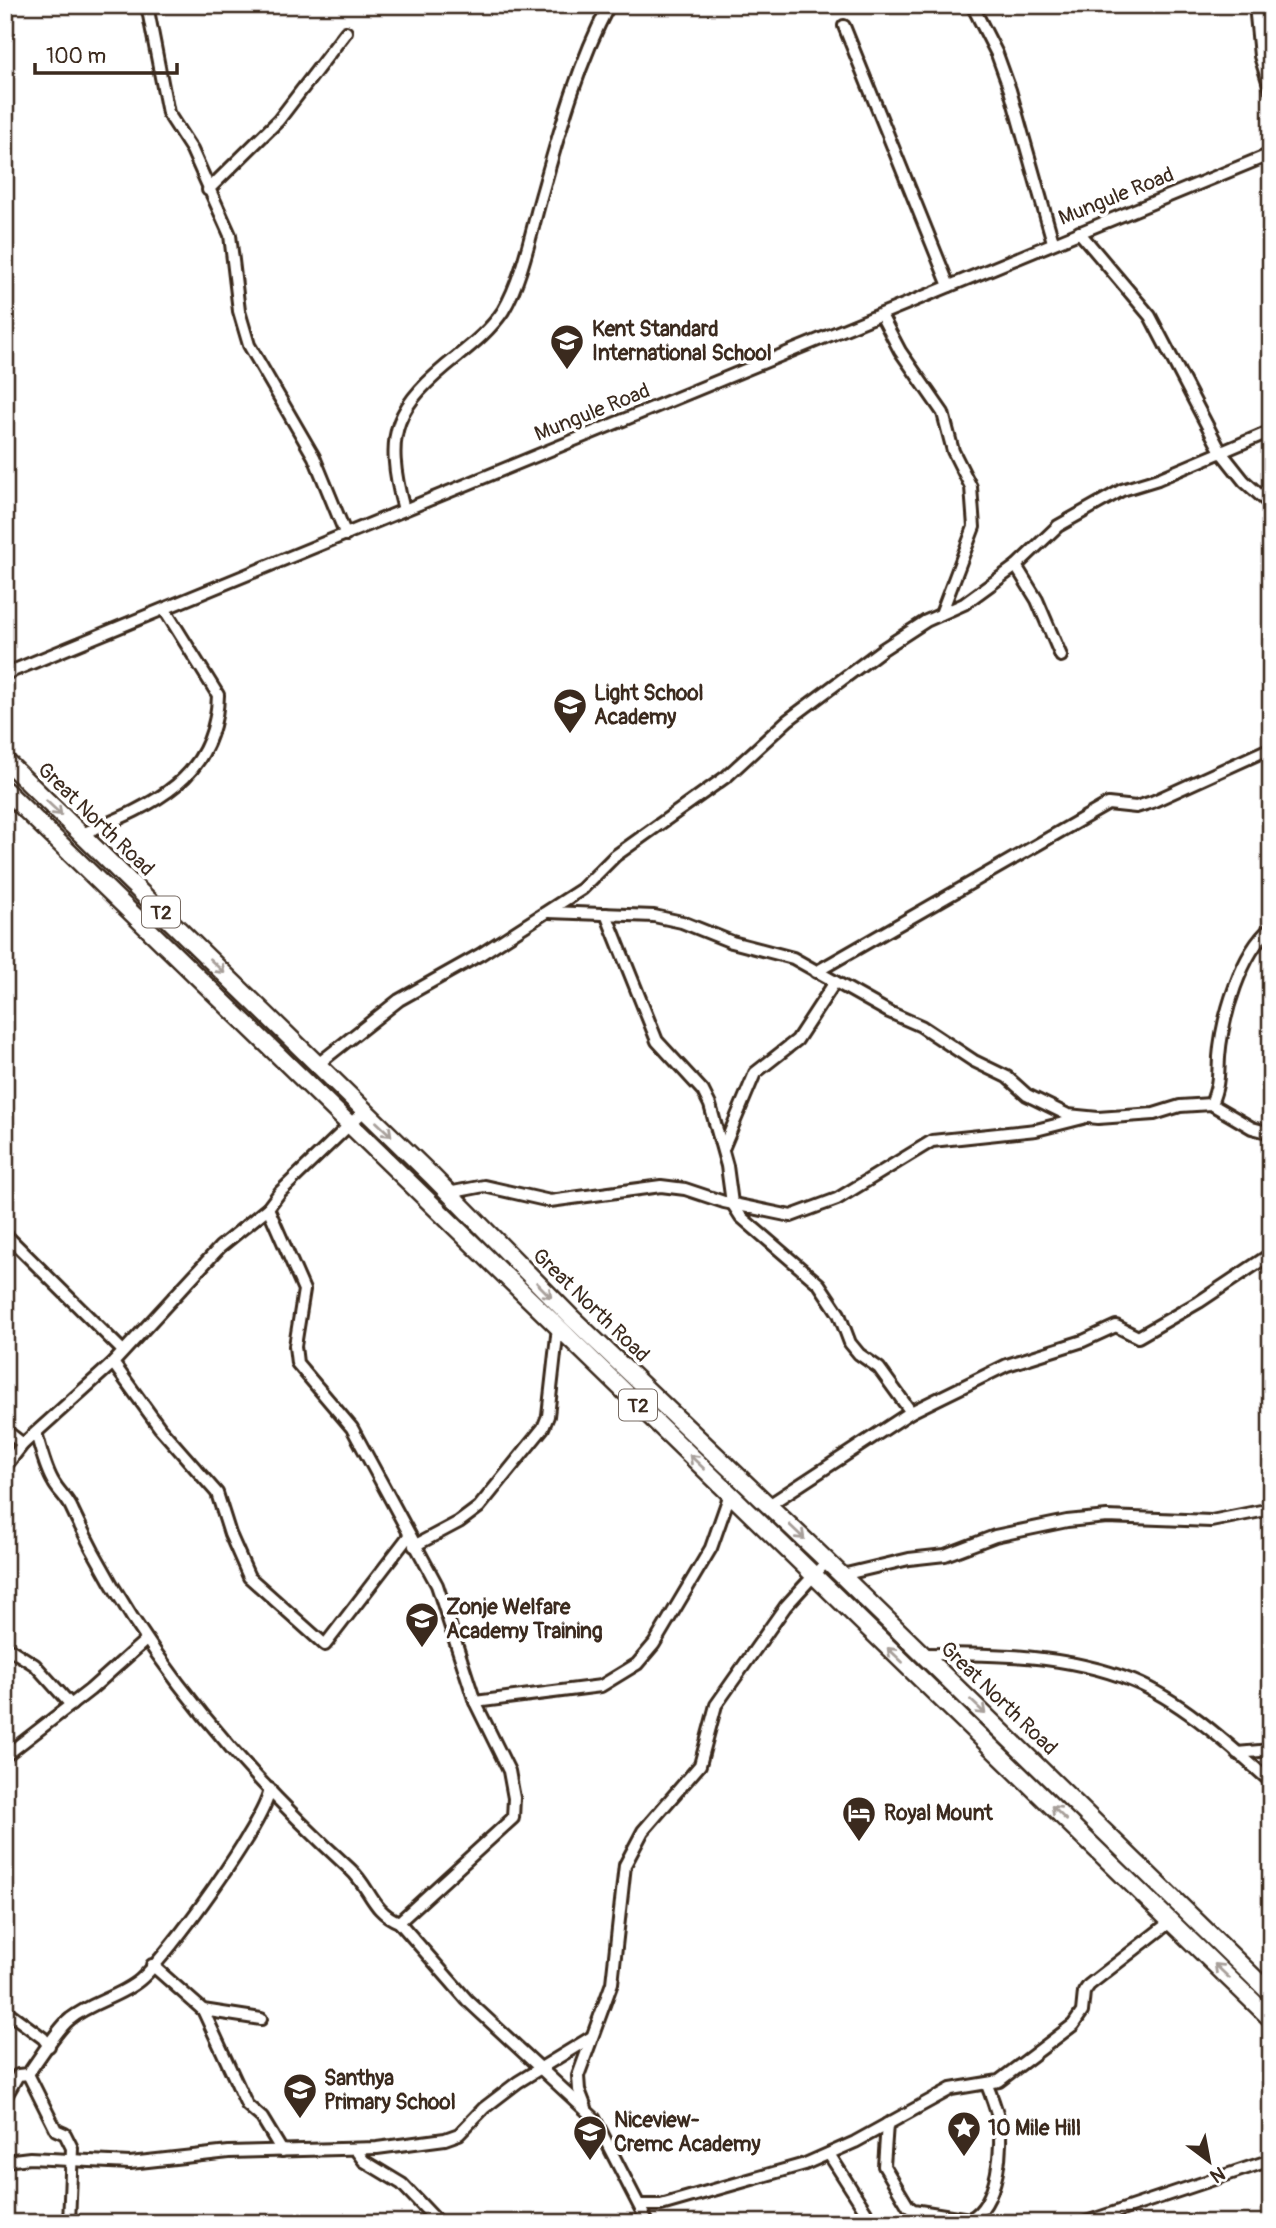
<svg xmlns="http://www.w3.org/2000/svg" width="1276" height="2228" viewBox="0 0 1276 2228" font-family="Pangolin,sans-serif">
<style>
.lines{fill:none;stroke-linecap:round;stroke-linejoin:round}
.minor-casing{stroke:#3b2a1e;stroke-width:16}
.highway-casing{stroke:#3b2a1e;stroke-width:21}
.minor{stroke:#fff;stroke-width:10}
.highway{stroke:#fff;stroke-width:16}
.oneway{stroke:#a79f9a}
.labels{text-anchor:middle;stroke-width:7;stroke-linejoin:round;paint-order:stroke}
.shield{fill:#fff;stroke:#766a62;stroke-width:2}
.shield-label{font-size:19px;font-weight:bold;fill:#3b2a1e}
.street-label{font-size:21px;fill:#3b2a1e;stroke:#fff}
.poi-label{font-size:21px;font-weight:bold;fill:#3b2a1e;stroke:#fff;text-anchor:start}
</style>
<rect width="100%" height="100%" fill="#fff"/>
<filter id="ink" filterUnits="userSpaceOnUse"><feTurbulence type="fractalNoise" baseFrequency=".0143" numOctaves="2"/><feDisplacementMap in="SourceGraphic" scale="14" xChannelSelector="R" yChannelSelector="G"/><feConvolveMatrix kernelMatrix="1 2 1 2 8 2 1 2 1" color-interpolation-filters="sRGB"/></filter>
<g filter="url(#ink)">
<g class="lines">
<!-- minor casing -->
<g class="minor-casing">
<g id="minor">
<path d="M147,5l21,108 24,37 38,85 9,76 10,34 65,112 32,78"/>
<path d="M972,5l25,49 13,36 43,152"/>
<path d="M1255,5l5,51 11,35"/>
<path d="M844,26l105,260"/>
<path d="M208,190l70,-69 68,-89"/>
<path d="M1079,232l71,84 71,136 23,29 27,24"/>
<path d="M881,315l19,36 43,62 10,38 18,36 3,40 -33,87"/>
<path d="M404,510c-21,-79 -9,-104 54,-154 16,-13 33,-27 45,-45 20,-33 29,-84 40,-121 18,-64 35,-126 66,-185"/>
<path d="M1016,566l21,34 24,56"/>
<path d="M5,674l1266,-520"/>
<path d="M82,834c68,-28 134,-53 136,-139l-53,-85"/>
<path d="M549,912l105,4 28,6 50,20 61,16 96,54 32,14 53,35 33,16 20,18 41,20 30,3 56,-4 26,-8 31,-2 41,24 19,5"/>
<path d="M606,914l51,127 46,50 7,14 17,61 5,37 9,14 78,67 20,30 11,29 9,11 20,14 32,44"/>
<path d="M816,972l292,-168 28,3 16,-5 119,-54"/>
<path d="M318,1064l81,-64 82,-46 101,-65 33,-33 112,-80 61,-56 95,-71 43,-28 38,-17 52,-38 42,-40 64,-36 36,-11 113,-48"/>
<path d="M1211,1104c8,-20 7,-27 8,-47 3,-39 22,-105 52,-129"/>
<path d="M723,1149l32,-76 42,-33 38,-58"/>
<path d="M448,1193l36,-7 66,15 111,-15 24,3 39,13 67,14 46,-17 95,-58 104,-11 47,-12"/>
<path d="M268,1208l36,82 -9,56 2,17 55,65 85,157 38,117 34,69 5,27 -1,20 -114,104"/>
<path d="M5,1234l118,117"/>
<path d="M113,1363l47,65 57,65 13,41 19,43 76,68 83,-108"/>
<path d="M5,1430l18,14"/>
<path d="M36,1433c5,16 9,36 18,50 5,9 14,16 18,26 65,139 166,258 278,360 20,18 22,43 49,53l68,78 127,118 54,105"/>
<path d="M5,1467l18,-23 90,-81 107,-116 48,-39 12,-16 85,-82"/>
<path d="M769,1505l142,-93 96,-47 76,-24 33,-15 22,11 61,-35 72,-48"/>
<path d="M414,1546l45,-24 20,-15 64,-79 5,-12 10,-89"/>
<path d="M842,1575l67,-16 36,-4 50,-19 72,-15 40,-4 104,4 60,-12"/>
<path d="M5,1646l30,19 36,40"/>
<path d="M922,1654c71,0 145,0 211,27 51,21 97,65 138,101"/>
<path d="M475,1702l126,-16 36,-22 17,-20 57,-96 19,-54"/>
<path d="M1237,1753l34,-3"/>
<path d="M5,1756l85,-66 56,-50"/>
<path d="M152,1965l51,45 58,9"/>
<path d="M5,2010l38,28 6,8"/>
<path d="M203,2010l44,95 15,13 20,33"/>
<path d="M28,2074l28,56 9,4 7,14 -3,75"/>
<path d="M5,2098l13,-23 10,-1c10,-14 30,-46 42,-55 21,-17 50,-22 70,-39 28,-24 125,-157 130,-191"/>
<path d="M586,2108l-7,-18 -1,-14 34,-93 13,-118 18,-34 57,-66 16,-60 69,-98 42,-46"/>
<path d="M887,2124l-3,42 24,40 5,4 57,9c28,-14 34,-74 28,-102 -3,-11 -7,-22 -11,-32"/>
<path d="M355,2149l9,12 38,23 37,39"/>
<path d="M829,2154l44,69"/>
<path d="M5,2161l25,-3 100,5 99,-11 148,-4 68,-9 14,-5 25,-26 34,-26 72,-44"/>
<path d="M641,2205h20l144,-41 50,-22 96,-53 48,-8 74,-56 9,-13 2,-20 5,-7 81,-63"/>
<path d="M1083,2223l188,-63"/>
</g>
</g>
<!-- highway casing -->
<g class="highway-casing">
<g id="highway">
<path d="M5,760l427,416 140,142 255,243 444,433"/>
<path d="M5,790l1266,1229"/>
</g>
</g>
<!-- minor -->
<use href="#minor" class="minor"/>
<!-- highway -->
<use href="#highway" class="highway"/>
</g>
<!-- one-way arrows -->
<defs><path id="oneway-shaft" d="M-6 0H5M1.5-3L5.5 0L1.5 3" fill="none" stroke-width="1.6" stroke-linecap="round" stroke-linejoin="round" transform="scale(1.75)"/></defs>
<g class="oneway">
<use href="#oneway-shaft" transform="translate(54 808) rotate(44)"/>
<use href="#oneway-shaft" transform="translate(217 966) rotate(44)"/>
<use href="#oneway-shaft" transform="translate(384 1129) rotate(44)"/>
<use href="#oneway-shaft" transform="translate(544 1290) rotate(45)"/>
<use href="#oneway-shaft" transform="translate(697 1462) rotate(-136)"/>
<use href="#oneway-shaft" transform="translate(797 1532) rotate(44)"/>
<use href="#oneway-shaft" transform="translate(895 1655) rotate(-136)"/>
<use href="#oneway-shaft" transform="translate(978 1707) rotate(44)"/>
<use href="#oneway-shaft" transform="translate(1059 1813) rotate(-136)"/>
<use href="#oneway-shaft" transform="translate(1222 1971) rotate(-136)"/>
</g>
</g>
<!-- icons -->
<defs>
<g id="school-pin" transform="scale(1.75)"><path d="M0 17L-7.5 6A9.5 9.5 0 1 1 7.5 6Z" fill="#3b2a1e" stroke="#fff"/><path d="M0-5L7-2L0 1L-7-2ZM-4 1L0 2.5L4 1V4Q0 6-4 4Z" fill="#fff"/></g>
<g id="hotel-pin" transform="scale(1.75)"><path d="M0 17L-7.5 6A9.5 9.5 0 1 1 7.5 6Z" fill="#3b2a1e" stroke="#fff"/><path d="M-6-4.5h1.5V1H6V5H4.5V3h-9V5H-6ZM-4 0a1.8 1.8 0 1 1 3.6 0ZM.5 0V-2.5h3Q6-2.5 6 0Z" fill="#fff"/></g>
<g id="sight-pin" transform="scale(1.75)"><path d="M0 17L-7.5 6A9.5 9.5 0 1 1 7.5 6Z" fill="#3b2a1e" stroke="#fff"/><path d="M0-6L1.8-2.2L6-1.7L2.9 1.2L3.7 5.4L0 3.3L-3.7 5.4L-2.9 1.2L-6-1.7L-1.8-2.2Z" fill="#fff"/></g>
</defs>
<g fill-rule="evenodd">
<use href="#school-pin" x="567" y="341"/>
<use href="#school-pin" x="570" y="705"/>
<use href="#school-pin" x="422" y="1619"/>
<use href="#hotel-pin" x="859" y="1813"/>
<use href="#school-pin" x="300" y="2090"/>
<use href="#sight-pin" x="964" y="2128"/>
<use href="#school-pin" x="590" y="2132"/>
</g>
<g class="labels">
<!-- shield labels -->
<g class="shield">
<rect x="142" y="896.5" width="38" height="31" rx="5"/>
<rect x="619" y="1389.5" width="38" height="31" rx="5"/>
</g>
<g class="shield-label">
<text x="161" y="919">T2</text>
<text x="638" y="1412">T2</text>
</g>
<!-- street labels -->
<g class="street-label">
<text transform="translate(1116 196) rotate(-22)" y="7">Mungule Road</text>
<text transform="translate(592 412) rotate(-22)" y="7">Mungule Road</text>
<text transform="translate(96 819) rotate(44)" y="7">Great North Road</text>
<text transform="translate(591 1305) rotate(44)" y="7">Great North Road</text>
<text transform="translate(999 1698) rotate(44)" y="7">Great North Road</text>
</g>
<!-- poi labels -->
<g class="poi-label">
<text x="592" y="336">Kent Standard<tspan x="592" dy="24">International School</tspan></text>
<text x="594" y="700">Light School<tspan x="594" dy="24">Academy</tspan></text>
<text x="446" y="1614">Zonje Welfare<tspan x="446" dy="24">Academy Training</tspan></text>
<text x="884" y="1820">Royal Mount</text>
<text x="324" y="2085">Santhya<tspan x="324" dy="24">Primary School</tspan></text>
<text x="614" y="2127">Niceview-<tspan x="614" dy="24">Cremc Academy</tspan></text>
<text x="988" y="2135">10 Mile Hill</text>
</g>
</g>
<!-- margin -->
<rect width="1276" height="2228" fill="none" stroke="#fff" stroke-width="28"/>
<rect x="14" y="14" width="1248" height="2200" fill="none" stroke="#3b2a1e" stroke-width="2.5" filter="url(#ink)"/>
<!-- north arrow -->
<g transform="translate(1209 2161) rotate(148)" stroke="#ffffff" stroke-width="5" paint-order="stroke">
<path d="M0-5L12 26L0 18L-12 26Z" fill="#3b2a1e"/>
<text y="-10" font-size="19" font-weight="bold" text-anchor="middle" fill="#3b2a1e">N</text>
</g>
<!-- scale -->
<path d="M35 63v10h142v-10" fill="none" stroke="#3b2a1e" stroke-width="3.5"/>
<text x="46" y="63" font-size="21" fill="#3b2a1e" stroke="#ffffff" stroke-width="5" paint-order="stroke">100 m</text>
</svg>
